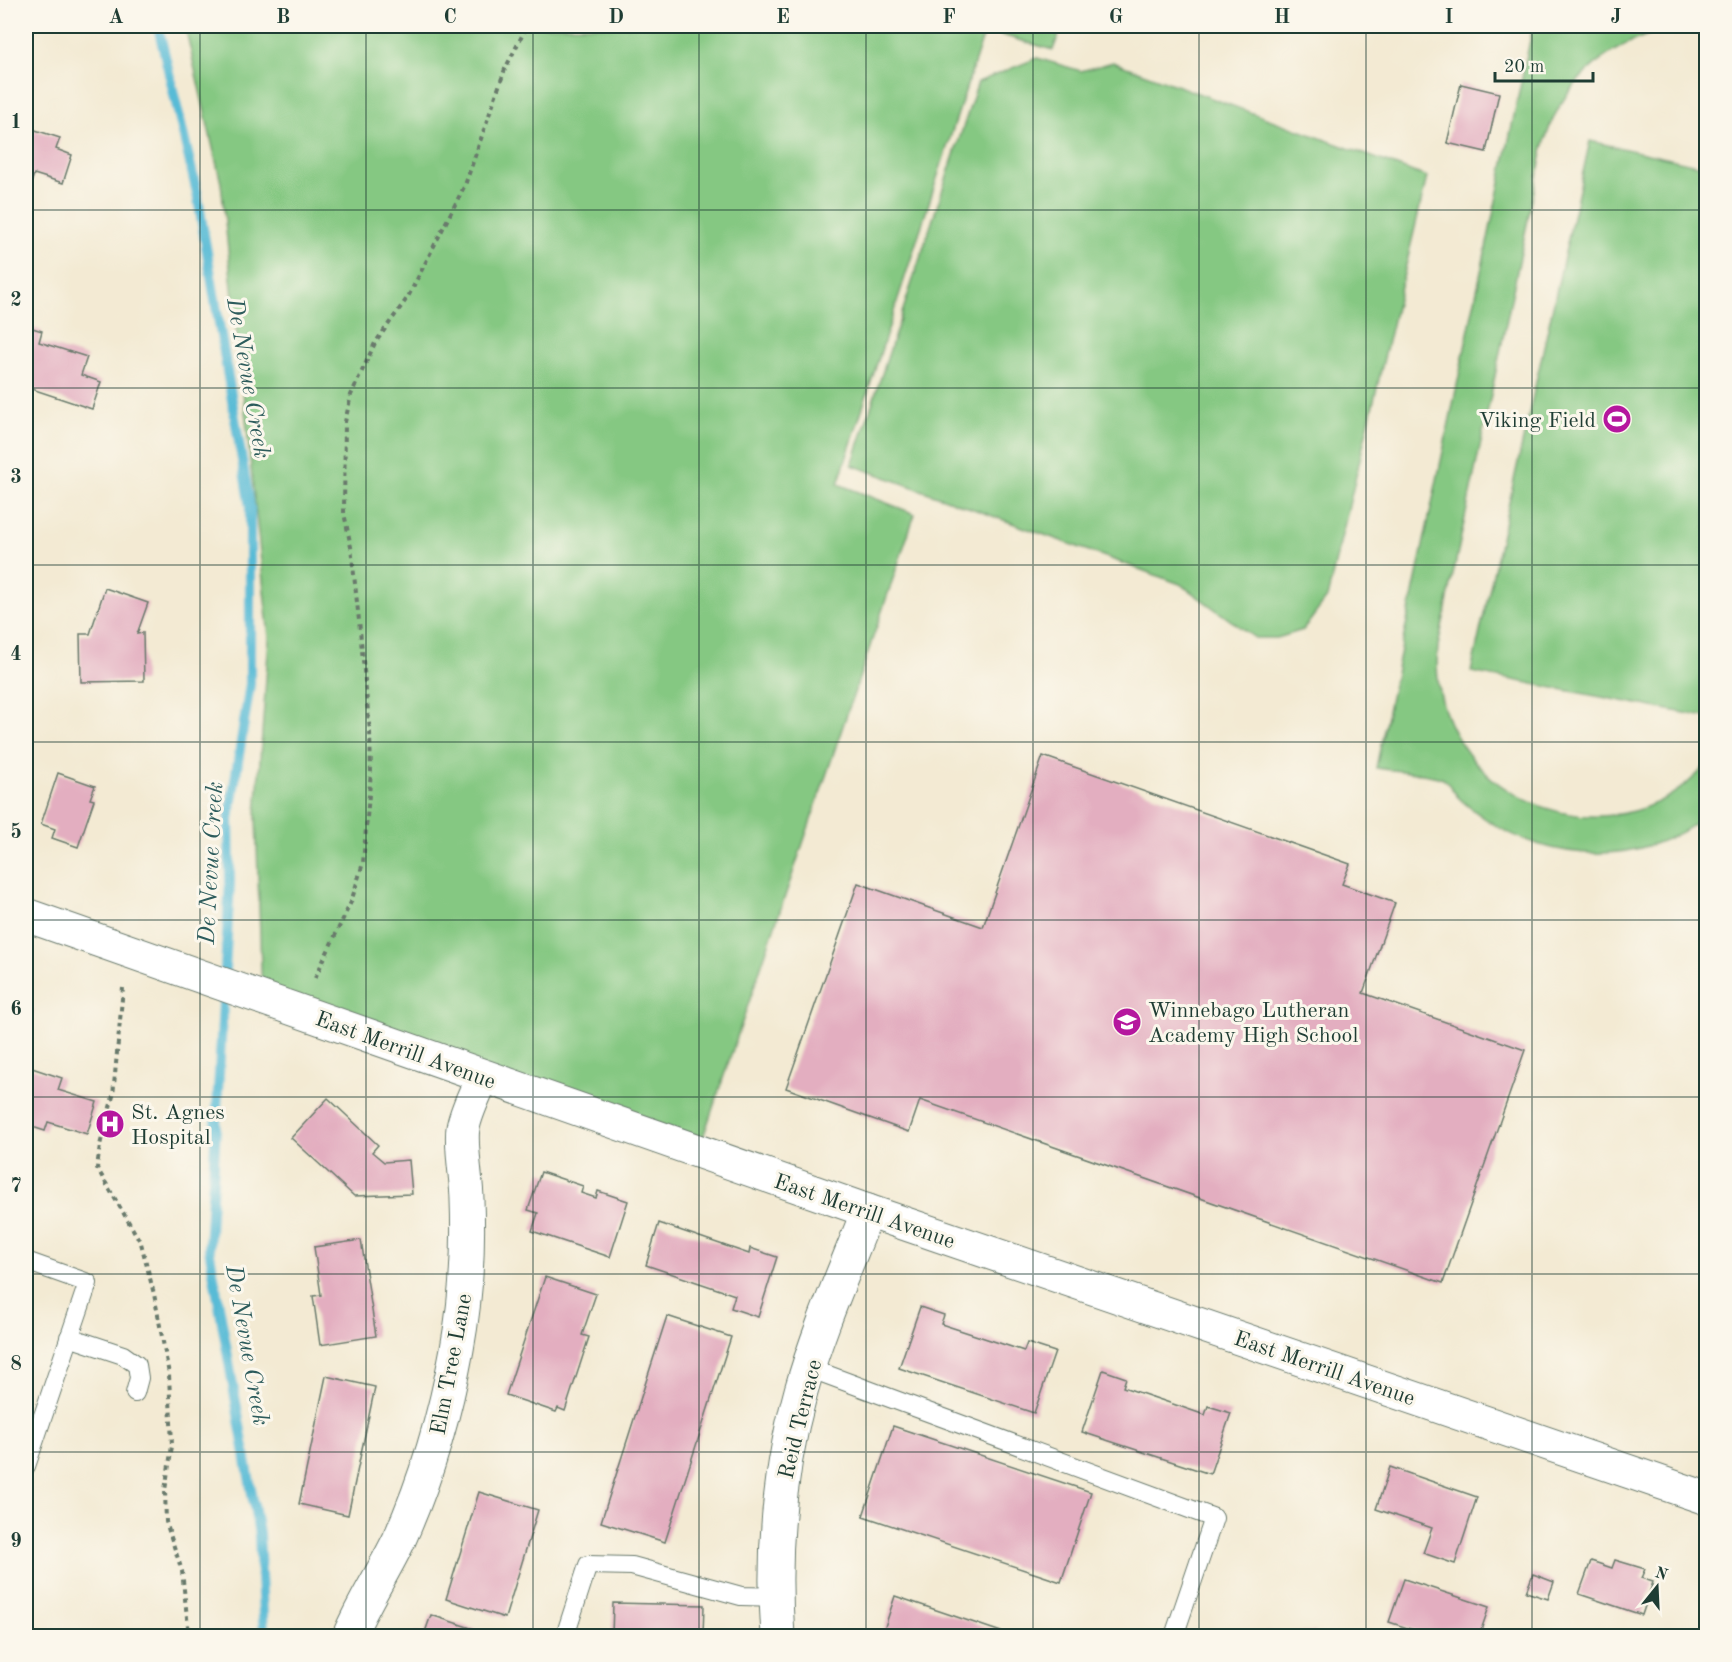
<svg xmlns="http://www.w3.org/2000/svg" width="1732" height="1662" viewBox="0 0 1732 1662" font-family="'Old Standard TT',serif">
<style>
.green{fill:#85c882;stroke:#52825b;stroke-width:1.5}
.lines{fill:none;stroke-linecap:round;stroke-linejoin:round}
.stream{stroke:#58bbd6;stroke-width:10}
.building{fill:#e3aec0}
.lane-casing{stroke:#697a6c;stroke-width:20}
.street-casing{stroke:#697a6c;stroke-width:35}
.path{stroke:#697a6c;stroke-width:4;stroke-dasharray:4.5 4.5;stroke-linecap:butt}
.lane{stroke:#fff;stroke-width:18}
.street{stroke:#fff;stroke-width:33}
.grid{fill:none;stroke:#1f3d34;stroke-width:1.5;stroke-opacity:0.55}
.labels{text-anchor:middle;stroke-width:6;stroke-linejoin:round;paint-order:stroke}
.poi-label{font-size:22px;fill:#1f3d34;stroke:#fbf7ec;text-anchor:start}
.street-label{font-size:22px;fill:#1f3d34;stroke:#fbf7ec}
.water-label{font-size:24px;font-style:italic;fill:#2d5c5c;stroke:#fbf7ec}
.neatline{fill:none;stroke:#1f3d34;stroke-width:2}
.grid-label{font-size:20px;text-anchor:middle;font-weight:bold;fill:#1f3d34}
</style>
<rect width="100%" height="100%" fill="#fbf7ec"/>
<filter id="ink" filterUnits="userSpaceOnUse"><feTurbulence type="fractalNoise" baseFrequency=".0167" numOctaves="2"/><feDisplacementMap in="SourceGraphic" scale="12" xChannelSelector="R" yChannelSelector="G"/><feConvolveMatrix kernelMatrix="1 2 1 2 8 2 1 2 1" color-interpolation-filters="sRGB"/></filter>
<filter id="wash" filterUnits="userSpaceOnUse"><feTurbulence type="fractalNoise" baseFrequency=".008" numOctaves="4" result="noise"/><feDisplacementMap in="SourceGraphic" scale="24" xChannelSelector="R" yChannelSelector="G"/><feGaussianBlur stdDeviation="1.35" result="paint"/><feColorMatrix in="noise" values="0 0 0 0 0 0 0 0 0 0 0 0 0 0 0 0 0 1.4 0 .05"/><feComposite in="paint" operator="in"/></filter>
<g filter="url(#wash)">
<rect width="100%" height="100%" fill="#f3ead3"/>
<!-- green -->
<g class="green">
<path d="M185,26h877l-9,24 -68,-20 -147,454 77,30 -217,638 -436,-155 -6,-182 13,-177 -48,-455z"/>
<path d="M1533,26h173c-6,4 -28,1 -39,3 -62,16 -108,56 -124,119l-105,498c-15,146 171,230 268,119v50c-61,52 -155,48 -219,5 -10,-7 -20,-14 -29,-23 -4,-5 -9,-14 -15,-18 -8,-5 -55,-9 -67,-11z"/>
<path d="M1037,58l44,13 32,-9 314,115 -100,421 -24,32 -26,8h-22l-75,-54 -328,-119 126,-383z"/>
<path d="M1590,141l116,26v550l-235,-45z"/>
</g>
<g class="lines">
<!-- stream -->
<path class="stream" d="M158,26l39,167 53,314v177l-21,135 1,63 -21,366 50,286 5,102"/>
</g>
<g id="blocks">
<!-- building -->
<g class="building">
<path d="M1461,84l38,9 -13,59 -39,-9z"/>
<path d="M26,127l34,11 -4,11 16,6 -9,28 -29,-9 -8,26z"/>
<path d="M26,326l16,5 -3,11 48,15 -6,18 20,7 -9,27 -66,-22z"/>
<path d="M105,588l43,15 -11,31 6,-1 1,48 -63,1 -1,-48h10z"/>
<path d="M1043,756l307,108 -8,20 53,19 -32,90 162,57 -82,233 -523,-183 -11,32 -123,-44 72,-205 125,44z"/>
<path d="M58,773l37,13 -5,13 4,1 -16,47 -26,-9 3,-9 -14,-5z"/>
<path d="M26,1007l8,3 -8,24z"/>
<path d="M26,1066l36,12 -4,12 39,12 -10,32 -39,-12 -3,9 -19,-6z"/>
<path d="M328,1098l50,47 -6,7 12,10 25,-2 3,34 -58,2 -63,-58z"/>
<path d="M541,1172l42,14 -2,7 15,5 2,-7 30,10 -18,56 -78,-26 6,-18 -10,-3z"/>
<path d="M659,1223l90,31 1,-6 27,9 -19,60 -27,-9 4,-13 -89,-30z"/>
<path d="M361,1240l15,96 -56,9 -7,-49 8,-1 -7,-48z"/>
<path d="M545,1277l51,17 -14,41 7,2 -24,74 -7,-3 -2,4 -50,-17z"/>
<path d="M920,1307l24,8 -3,9 83,27 3,-8 28,9 -21,61 -135,-45z"/>
<path d="M667,1316l64,21 -66,205 -64,-20z"/>
<path d="M1103,1370l23,8 -3,9 82,28 3,-9 23,7 -21,61 -128,-42z"/>
<path d="M326,1376l49,11 -27,128 -49,-11z"/>
<path d="M893,1426l198,66 -30,90 -198,-66z"/>
<path d="M1390,1467l87,30 -22,67 -32,-11 9,-25 -56,-19z"/>
<path d="M479,1492l59,18 -33,108 -59,-19z"/>
<path d="M1615,1560l30,9 -4,9 12,4 -11,33 -63,-21 12,-33 21,7z"/>
<path d="M1533,1574l21,8 -6,17 -22,-7z"/>
<path d="M1404,1579l85,28 -10,29h-47l-43,-14z"/>
<path d="M895,1596l118,40h-131z"/>
<path d="M613,1603l91,2 -1,31h-91z"/>
<path d="M431,1615l49,16 -2,5h-66l2,-4 10,3z"/>
<path d="M1256,1632h59l-1,4h-58z"/>
</g>
</g>
</g>
<g filter="url(#ink)">
<use href="#blocks" fill-opacity="0" stroke="#697a6c" stroke-width="1.5"/>
<g class="lines">
<!-- lane casing -->
<g class="lane-casing">
<g id="lane">
<path d="M26,1261l62,22 -62,183"/>
<path d="M69,1337l54,18 14,10 2,13 -4,15"/>
<path d="M809,1368l405,150 -40,118"/>
<path d="M565,1636l23,-71 44,1 109,30 35,1"/>
</g>
</g>
<!-- street casing -->
<g class="street-casing">
<g id="street">
<path d="M26,915l842,296 838,287"/>
<path d="M349,1636c14,-33 34,-63 50,-96 27,-60 46,-125 58,-191 9,-49 12,-99 10,-149 0,-19 -7,-55 -4,-72 3,-17 13,-35 19,-51"/>
<path d="M778,1636c-6,-82 1,-165 23,-245 17,-61 44,-121 67,-180"/>
</g>
</g>
<!-- path -->
<g class="path">
<path d="M315,978l36,-76 12,-39 8,-91 -1,-40 -10,-102 -9,-83 -7,-34 1,-91 6,-27 24,-52 33,-46 57,-112 40,-116 22,-43"/>
<path d="M123,988l-10,108 -13,49 -3,23 44,75 13,51 15,80 3,72 -7,44 1,32 16,49 7,65"/>
</g>
<!-- lane -->
<use href="#lane" class="lane"/>
<!-- street -->
<use href="#street" class="street"/>
</g>
</g>
<!-- grid -->
<path class="grid" d="M200,26v1610M366,26v1610M533,26v1610M699,26v1610M866,26v1610M1033,26v1610M1199,26v1610M1366,26v1610M1532,26v1610M26,210h1680M26,388h1680M26,565h1680M26,742h1680M26,920h1680M26,1097h1680M26,1274h1680M26,1452h1680"/>
<!-- icons -->
<defs>
<g id="stadium-disc" transform="scale(1.5)"><circle r="9.5" fill="#b5179e" stroke="#fbf7ec"/><path d="M0-5a6.5 5 0 1 0 0 10a6.5 5 0 1 0 0-10ZM-3.5-1.8h7v3.6h-7Z" fill="#fff"/></g>
<g id="school-disc" transform="scale(1.5)"><circle r="9.5" fill="#b5179e" stroke="#fbf7ec"/><path d="M0-5L7-2L0 1L-7-2ZM-4 1L0 2.5L4 1V4Q0 6-4 4Z" fill="#fff"/></g>
<g id="hospital-disc" transform="scale(1.5)"><circle r="9.5" fill="#b5179e" stroke="#fbf7ec"/><path d="M-5-5h3v3.5h4V-5h3V5h-3V1.5h-4V5h-3Z" fill="#fff"/></g>
</defs>
<g fill-rule="evenodd">
<use href="#stadium-disc" x="1617" y="419"/>
<use href="#school-disc" x="1127" y="1022"/>
<use href="#hospital-disc" x="110" y="1124"/>
</g>
<g class="labels">
<!-- poi labels -->
<g class="poi-label">
<text x="1596" y="427" text-anchor="end">Viking Field</text>
<text x="1148" y="1017">Winnebago Lutheran<tspan x="1148" dy="25">Academy High School</tspan></text>
<text x="131" y="1119">St. Agnes<tspan x="131" dy="25">Hospital</tspan></text>
</g>
<!-- street labels -->
<g class="street-label">
<text transform="translate(406 1049) rotate(20)" y="8">East Merrill Avenue</text>
<text transform="translate(865 1210) rotate(19)" y="8">East Merrill Avenue</text>
<text transform="translate(450 1364) rotate(-79)" y="8">Elm Tree Lane</text>
<text transform="translate(1325 1367) rotate(19)" y="8">East Merrill Avenue</text>
<text transform="translate(799 1419) rotate(-76)" y="8">Reid Terrace</text>
</g>
<!-- water labels -->
<g class="water-label">
<text transform="translate(249 378) rotate(80)" y="8">De Nevue Creek</text>
<text transform="translate(210 863) rotate(-87)" y="8">De Nevue Creek</text>
<text transform="translate(248 1345) rotate(80)" y="8">De Nevue Creek</text>
</g>
</g>
<!-- margin -->
<rect width="1732" height="1662" fill="none" stroke="#fbf7ec" stroke-width="66"/>
<!-- north arrow -->
<g transform="translate(1657 1587) rotate(18)" stroke="#fbf7ec" stroke-width="4.5" paint-order="stroke">
<path d="M0-4.5L10 22L0 15L-10 22Z" fill="#1f3d34"/>
<text y="-9" font-size="16" font-weight="bold" text-anchor="middle" fill="#1f3d34">N</text>
</g>
<!-- scale -->
<path d="M1495 72v9h98v-9" fill="none" stroke="#1f3d34" stroke-width="3"/>
<text x="1504" y="72" font-size="18" fill="#1f3d34" stroke="#fbf7ec" stroke-width="4.5" paint-order="stroke">20 m</text>
<rect x="33" y="33" width="1666" height="1596" class="neatline"/>
<g class="grid-label">
<text x="116" y="23">A</text>
<text x="283" y="23">B</text>
<text x="450" y="23">C</text>
<text x="616" y="23">D</text>
<text x="783" y="23">E</text>
<text x="949" y="23">F</text>
<text x="1116" y="23">G</text>
<text x="1282" y="23">H</text>
<text x="1449" y="23">I</text>
<text x="1616" y="23">J</text>
<text x="16" y="128">1</text>
<text x="16" y="306">2</text>
<text x="16" y="483">3</text>
<text x="16" y="660">4</text>
<text x="16" y="838">5</text>
<text x="16" y="1015">6</text>
<text x="16" y="1192">7</text>
<text x="16" y="1370">8</text>
<text x="16" y="1547">9</text>
</g>
</svg>
